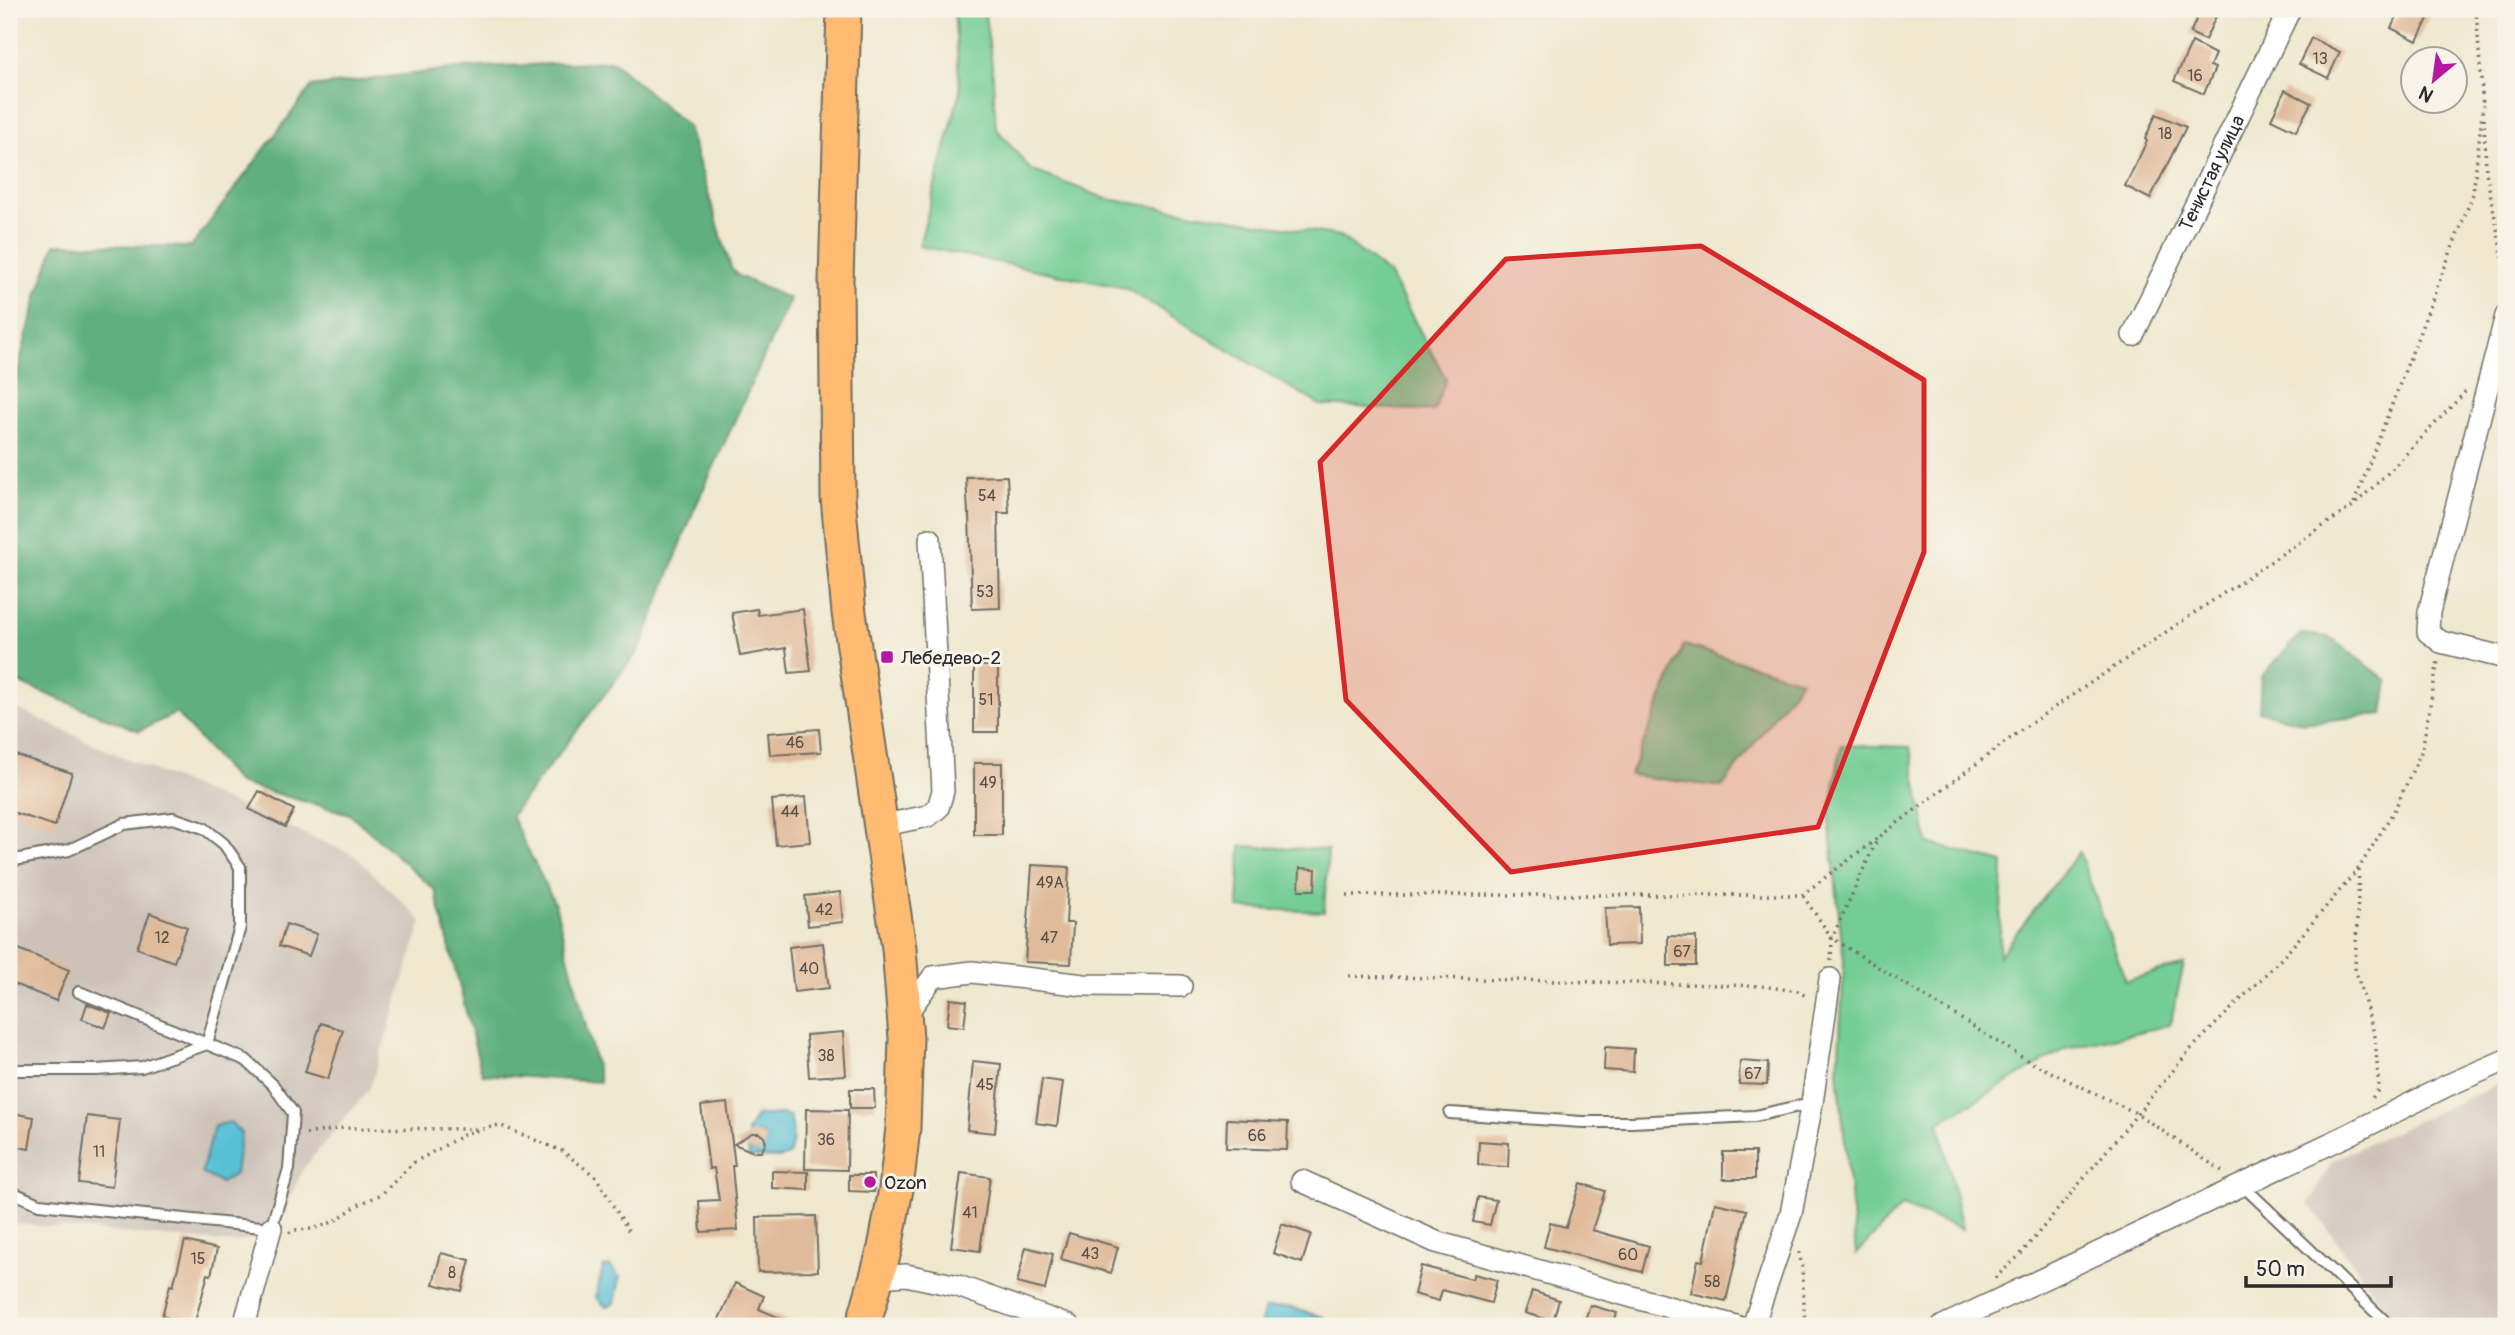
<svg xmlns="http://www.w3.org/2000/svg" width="2515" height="1335" viewBox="0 0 2515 1335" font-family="Pangolin,sans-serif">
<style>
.industrial{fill:#cdc2b9}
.green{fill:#73cd94;stroke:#4f7c60;stroke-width:2}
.forest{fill:#5eb07e;stroke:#446e54;stroke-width:2}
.water{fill:#58c0d5;stroke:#427680;stroke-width:2}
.building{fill:#e0bb9b}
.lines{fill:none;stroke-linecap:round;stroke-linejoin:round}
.service-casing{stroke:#706d64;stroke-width:14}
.minor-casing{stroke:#706d64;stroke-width:24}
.primary-casing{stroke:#706d64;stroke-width:37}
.path{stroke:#706d64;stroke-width:3.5;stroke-dasharray:2 5;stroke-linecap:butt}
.service{stroke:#fff;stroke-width:10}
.minor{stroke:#fff;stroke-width:21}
.primary{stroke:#febb71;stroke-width:33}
.marked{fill:#d62828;fill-opacity:0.2;stroke:#d62828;stroke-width:5;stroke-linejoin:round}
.poi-dot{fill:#b5179e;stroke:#f7f3e8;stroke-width:2.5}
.labels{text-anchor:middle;stroke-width:6;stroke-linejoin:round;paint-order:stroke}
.number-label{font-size:16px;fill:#584f47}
.street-label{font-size:19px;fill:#2b2b2b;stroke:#f7f3e8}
.poi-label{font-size:19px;fill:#2b2b2b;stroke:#f7f3e8;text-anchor:start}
</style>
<rect width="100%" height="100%" fill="#f7f3e8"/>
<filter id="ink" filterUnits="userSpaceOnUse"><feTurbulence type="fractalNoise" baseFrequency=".0143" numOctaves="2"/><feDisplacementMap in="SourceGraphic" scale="14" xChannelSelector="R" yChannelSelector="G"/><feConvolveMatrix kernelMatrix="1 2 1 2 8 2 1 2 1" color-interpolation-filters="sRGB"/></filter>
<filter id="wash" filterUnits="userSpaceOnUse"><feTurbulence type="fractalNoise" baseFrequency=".00686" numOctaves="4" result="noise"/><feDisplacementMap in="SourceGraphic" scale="28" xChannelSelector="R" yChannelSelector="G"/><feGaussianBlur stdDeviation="1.57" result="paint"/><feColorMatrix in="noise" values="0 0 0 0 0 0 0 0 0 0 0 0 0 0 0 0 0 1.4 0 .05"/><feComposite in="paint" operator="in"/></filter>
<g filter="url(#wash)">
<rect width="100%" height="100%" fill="#efe8cf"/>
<!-- industrial -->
<g class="industrial">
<path d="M9,705l102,47 243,103 68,66 -52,167 -68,82 -26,61 -41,12 -226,-20z"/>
<path d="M2506,1080v246h-129l12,-13 -80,-110 24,-43z"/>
</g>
<!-- green -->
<g class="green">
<path d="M954,9h30l8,55 4,64 35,42 76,29 233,37 49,38 57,105 -12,32 -114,-6 -195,-117 -206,-42 41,-154z"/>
<path d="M1684,645l117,35 -79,107 -92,-12z"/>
<path d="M1841,745l69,2 18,96 75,20 -4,93 80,-104 47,129 58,-17 -14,61 -105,24 -126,73 23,107 -60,-23 -46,48 -18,-183 6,-109 -15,-144z"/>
<path d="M1241,846l87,4 -4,62 -86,-4z"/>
</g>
<!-- forest -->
<g class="forest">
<path d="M613,61l75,66 43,141 7,8 52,23 -96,211 -53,137 -130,169 44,88 45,178 -118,-8 -47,-184 -85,-76 -112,-31 -62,-70 -37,18 -130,-52v-277l29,-109 17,-49 136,3 120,-160 148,-19z"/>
<path d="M2301,634l28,3 59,44 -5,33 -79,9 -45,-12 2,-34z"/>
</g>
<!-- water -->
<g class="water">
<path d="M780,1114l10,2c3,12 4,27 -1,39l-10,3 -30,-1 -1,-8 6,3 6,-1 6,-8 -4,-9 -7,-2 -6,4 -2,-4 9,-16z"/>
<path d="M230,1122l11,11 -6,41 -14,9 -20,-10 13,-47z"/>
<path d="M610,1266l10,12 -5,25 -9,4 -10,-10 7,-30z"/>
<path d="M1288,1307l35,10 6,6 -1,3h-68l5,-18z"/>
</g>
<g id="blocks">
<!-- building -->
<g class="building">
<path d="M2201,9l16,5 -12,26 -15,-7z"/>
<path d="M2401,9h32l-16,32 -26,-13z"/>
<path d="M2311,38l29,14 -12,26 -29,-14z"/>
<path d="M2192,42l23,12 -5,12 5,2 -11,26 -30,-13z"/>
<path d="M2285,90l26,13 -15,28 -25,-12z"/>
<path d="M2156,114l30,13 -36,72 -25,-13 22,-45 -2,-2z"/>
<path d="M1007,476l2,37h-11l2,95 -28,1 -3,-95h-1l-2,-37z"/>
<path d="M757,609l1,6 45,-6 8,62 -22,2 -3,-25 -46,8 -8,-43z"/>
<rect x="974" y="666" width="24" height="66"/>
<path d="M819,729l2,23 -51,3 -2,-22z"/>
<path d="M9,753l63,20 -17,53 -46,-15z"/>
<rect x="974" y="763" width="28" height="72"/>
<path d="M259,791l35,19 -9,17 -36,-18z"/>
<path d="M806,797l4,45 -34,3 -4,-45z"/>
<path d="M1032,865l37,2 -3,56h7l-2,41 -46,-2z"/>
<path d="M1300,868l16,1 -1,21h-16z"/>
<path d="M840,892l3,30 -35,4 -3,-30z"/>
<path d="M1639,907l1,37 -33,1 -2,-37z"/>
<path d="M150,913l37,14 -13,35 -37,-14z"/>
<path d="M286,924l31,10 -8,22 -30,-10z"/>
<path d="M1668,936l28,1v29h-28z"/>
<path d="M823,943l6,45 -35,4 -5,-45z"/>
<path d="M9,945l60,25 -13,31 -47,-19z"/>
<path d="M950,999l17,2 -3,26 -17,-2z"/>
<path d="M87,1004l24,9 -6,15 -23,-9z"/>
<path d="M321,1023l22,7 -15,49 -23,-7z"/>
<path d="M843,1032l3,43 -37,2 -3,-42z"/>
<path d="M1605,1047l29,2 -1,23 -29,-2z"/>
<path d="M973,1061l28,3 -6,69 -28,-3z"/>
<path d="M1740,1061l28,2 -1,22 -28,-1z"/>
<path d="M1042,1079l21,3 -6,44 -21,-3z"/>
<path d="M850,1089h24l1,19h-25z"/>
<path d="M727,1103l8,63h-3l6,64 -37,2 -2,-31 20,-1 -5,-32 -5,1 -8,-63z"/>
<path d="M806,1109l42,1 -1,60 -42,-1z"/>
<path d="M12,1113l22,4 -5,32 -20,-4z"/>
<path d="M87,1116l33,4 -8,67 -33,-4z"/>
<path d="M1227,1119l61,3 -1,28 -61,-2z"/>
<path d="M752,1133h7l5,4 2,6 -5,9h-7l-20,-8z"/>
<path d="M1479,1141l30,2 -1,24 -30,-2z"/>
<rect x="1723" y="1152" width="32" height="27"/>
<path d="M772,1171l36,1v18l-36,-2z"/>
<path d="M961,1173l29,4 -10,74 -29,-4z"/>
<path d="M849,1175h24l1,17 -25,-1z"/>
<path d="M1580,1183l25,8 -13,39 57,16 -7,26 -98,-25 6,-24 16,4z"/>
<path d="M1478,1197l18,3 -6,25 -17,-3z"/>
<path d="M1715,1203l32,7 -21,91 -35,-8 7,-33 5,1z"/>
<path d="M816,1216l2,55 -60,1 -1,-55z"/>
<path d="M1282,1224l29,10 -9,29 -29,-10z"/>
<path d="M1069,1233l49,14 -7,26 -50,-14z"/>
<path d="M185,1241l32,8 -6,26 -3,-1 -14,51 -32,-9 8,-31 3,1z"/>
<path d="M1026,1247l27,7 -8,36 -28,-7z"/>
<path d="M441,1253l29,7 -8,31 -29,-7z"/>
<path d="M1421,1266l51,13 2,-5 23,6 -6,23 -49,-13 -3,11 -25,-7z"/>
<path d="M735,1283l29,13 -5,13 39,17h-82z"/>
<path d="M1532,1291l27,9 -6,21 -28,-8z"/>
<path d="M1590,1305l27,8 -4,13h-30z"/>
</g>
</g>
</g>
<g filter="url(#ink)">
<use href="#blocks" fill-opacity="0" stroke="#706d64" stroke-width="2"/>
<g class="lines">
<!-- service casing -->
<g class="service-casing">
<g id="service">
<path d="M9,861l60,-11 55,-26 49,-6 31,10 20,16 16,23v60l-33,117 39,16 27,25 20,28 -4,56 -18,59 -232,-24 -30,-13"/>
<path d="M9,1070h87l46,-3 65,-23 -128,-52"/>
<path d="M1450,1113l132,9h50l123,-6 57,-13"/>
<path d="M2241,1184l149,142"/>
</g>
</g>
<!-- minor casing -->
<g class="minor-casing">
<g id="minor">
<path d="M2506,316l-77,296 -1,20 13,10 65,16"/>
<path id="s1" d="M2133,335l157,-326"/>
<path d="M880,826l48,-10 10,-8 5,-17 -13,-252"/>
<path d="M905,1016l28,-39 39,-5 112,13 97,1"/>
<path d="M1302,1181l134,61 300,84"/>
<path d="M878,1277l28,-2 52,11 111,40"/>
<path d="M244,1326l27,-98"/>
<path d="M1753,1326l38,-112 21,-111 18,-124"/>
<path d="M1943,1326l401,-189 102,-51 60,-26"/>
</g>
</g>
<!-- primary casing -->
<g class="primary-casing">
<path id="primary" d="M844,9l-8,271 2,218 11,115 50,335 7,90 -3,90 -7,61 -11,59 -22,78"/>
</g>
<!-- path -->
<g class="path">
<path d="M2476,9l7,98"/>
<path d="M2484,118l2,54 20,102"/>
<path d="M2354,503l119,-309 10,-89"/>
<path d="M2359,870l-4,98 20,69 4,52 -9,12"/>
<path d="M1347,895h455l226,-170 325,-219 37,-35 76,-80"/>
<path d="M1803,896l29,42 196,123 108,52 86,58"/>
<path d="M1831,961l1,-23 44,-96"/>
<path d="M1349,976l412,10 37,5 9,6"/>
<path d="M306,1134l38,-6 132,1"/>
<path d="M289,1233l5,-3 18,-1 21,-7 25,-17 24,-11 31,-31 54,-30 32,-8 63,26 34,26 34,56"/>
<path d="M1799,1252l3,14 3,60"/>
<path d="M1995,1278l25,-23 171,-206 93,-93 75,-88 35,-57 28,-61 16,-89"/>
</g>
<!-- service -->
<use href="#service" class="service"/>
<!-- minor -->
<use href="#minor" class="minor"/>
<!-- primary -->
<use href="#primary" class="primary"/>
</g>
</g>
<!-- marked area -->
<path class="marked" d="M1701,246l223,134v172l-106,275 -307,45 -165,-172 -26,-238 186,-203z"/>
<!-- markers -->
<g class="poi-dot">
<rect x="880" y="650" width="14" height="14" rx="3.5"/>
<circle cx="870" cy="1182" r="7"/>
</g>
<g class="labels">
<!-- number labels -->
<g class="number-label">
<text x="2320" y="64">13</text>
<text x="2195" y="81">16</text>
<text x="2165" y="139">18</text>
<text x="987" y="501">54</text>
<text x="985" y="597">53</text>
<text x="986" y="705">51</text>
<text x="795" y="748">46</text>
<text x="988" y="788">49</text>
<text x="790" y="817">44</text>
<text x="1050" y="888">49А</text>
<text x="824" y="915">42</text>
<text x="162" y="943">12</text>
<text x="1049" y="943">47</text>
<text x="1682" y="957">67</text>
<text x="809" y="974">40</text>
<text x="826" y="1061">38</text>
<text x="1753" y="1079">67</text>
<text x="985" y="1090">45</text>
<text x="1257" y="1141">66</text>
<text x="826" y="1145">36</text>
<text x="99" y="1157">11</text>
<text x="970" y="1218">41</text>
<text x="1090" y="1259">43</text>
<text x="1628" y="1260">60</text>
<text x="198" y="1264">15</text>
<text x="452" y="1278">8</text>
<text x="1712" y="1287">58</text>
</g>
<!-- street labels -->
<g class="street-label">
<text dy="7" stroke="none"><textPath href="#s1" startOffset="180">Тенистая улица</textPath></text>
</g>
<!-- poi labels -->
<g class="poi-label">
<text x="901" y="664">Лебедево-2</text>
<text x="884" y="1189">Ozon</text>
</g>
</g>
<!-- margin -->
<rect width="2515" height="1335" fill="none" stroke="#f7f3e8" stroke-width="35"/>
<!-- north arrow -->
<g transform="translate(2434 80) rotate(209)"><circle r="33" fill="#f7f3e8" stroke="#a5a39c" stroke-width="2"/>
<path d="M0-5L12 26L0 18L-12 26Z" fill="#b5179e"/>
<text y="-10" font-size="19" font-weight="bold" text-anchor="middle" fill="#2b2b2b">N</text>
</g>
<!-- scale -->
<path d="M2246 1276v10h145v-10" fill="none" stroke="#2b2b2b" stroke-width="3.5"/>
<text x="2256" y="1276" font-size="21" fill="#2b2b2b" stroke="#f7f3e8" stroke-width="5" paint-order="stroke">50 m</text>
</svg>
